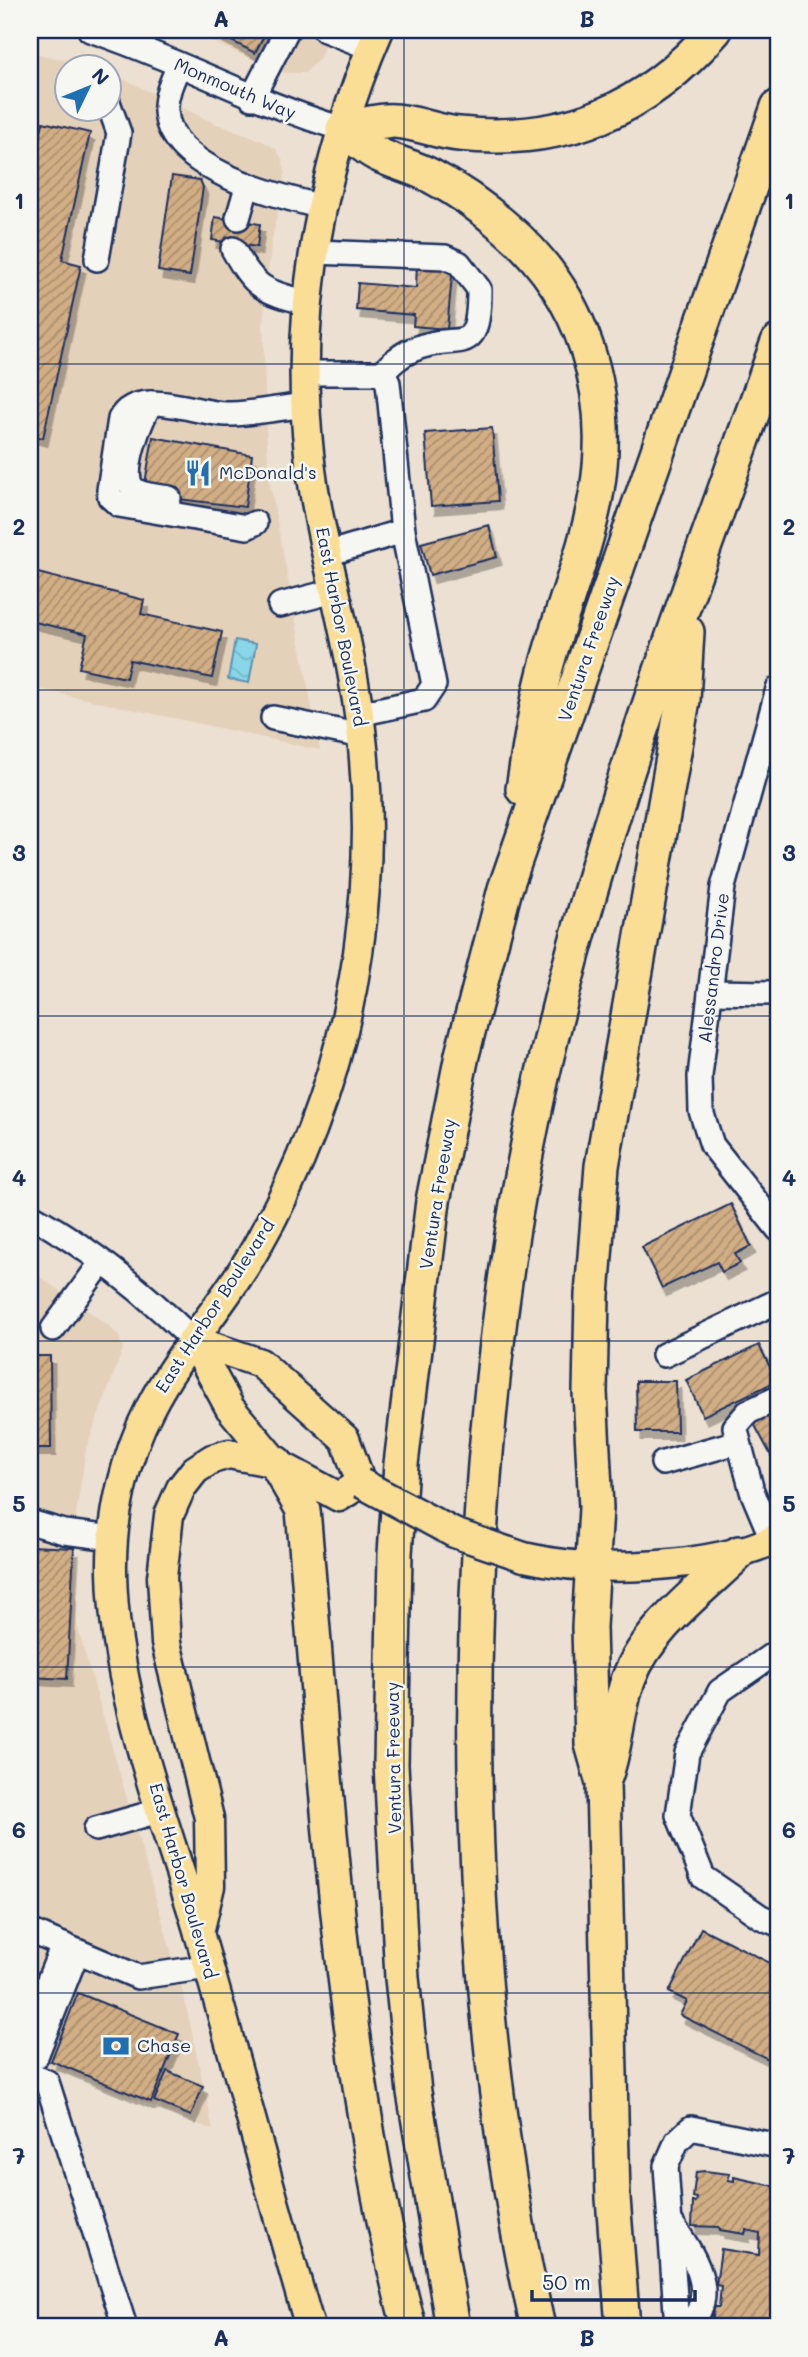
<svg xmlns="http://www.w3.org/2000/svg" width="808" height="2357" viewBox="0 0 808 2357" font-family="Mali,sans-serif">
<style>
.built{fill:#e4d1ba}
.water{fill:url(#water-waves);stroke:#5d93b1;stroke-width:2}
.building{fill:url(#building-hatch);stroke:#1b2f5e;stroke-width:2;filter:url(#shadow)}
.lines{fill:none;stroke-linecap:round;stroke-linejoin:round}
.minor-casing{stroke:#1b2f5e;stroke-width:28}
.major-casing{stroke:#1b2f5e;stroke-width:33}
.highway-casing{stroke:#1b2f5e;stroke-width:38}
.minor{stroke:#f6f6f2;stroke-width:23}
.major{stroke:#fbde96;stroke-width:28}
.highway{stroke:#fbde96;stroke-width:33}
.major-bridge-casing{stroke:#1b2f5e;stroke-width:33;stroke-linecap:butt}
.major-bridge{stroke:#fbde96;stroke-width:28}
.grid{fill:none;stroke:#1b2f5e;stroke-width:2;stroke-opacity:0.55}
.labels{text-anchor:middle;stroke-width:5;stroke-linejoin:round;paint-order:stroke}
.street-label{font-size:18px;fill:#1b2f5e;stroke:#f6f6f2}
.poi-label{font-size:18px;fill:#1b2f5e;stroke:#f6f6f2;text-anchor:start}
.neatline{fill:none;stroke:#1b2f5e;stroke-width:2.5}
.grid-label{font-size:23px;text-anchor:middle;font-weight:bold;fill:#1b2f5e}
</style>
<defs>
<pattern id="water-waves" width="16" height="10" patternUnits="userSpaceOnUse" patternTransform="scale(1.75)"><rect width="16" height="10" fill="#89d6e9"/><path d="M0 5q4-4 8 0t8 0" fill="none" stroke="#76b8ca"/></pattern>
<pattern id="building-hatch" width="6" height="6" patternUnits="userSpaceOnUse" patternTransform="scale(1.75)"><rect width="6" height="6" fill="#d2ae84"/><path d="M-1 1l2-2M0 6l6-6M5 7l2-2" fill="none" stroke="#aa8e6f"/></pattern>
<filter id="shadow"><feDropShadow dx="4.5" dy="8" stdDeviation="0" flood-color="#0004"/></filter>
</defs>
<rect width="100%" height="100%" fill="#ebe0d1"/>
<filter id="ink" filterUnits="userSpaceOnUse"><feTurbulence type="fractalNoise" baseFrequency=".0143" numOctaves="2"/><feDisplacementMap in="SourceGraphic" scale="14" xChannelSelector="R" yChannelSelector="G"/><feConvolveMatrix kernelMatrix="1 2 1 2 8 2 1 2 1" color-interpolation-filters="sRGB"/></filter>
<g filter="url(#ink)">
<!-- built -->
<g class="built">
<path d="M185,30h146l-12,29 -14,14h-20z"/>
<path d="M30,52l61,14h-25v42h42l1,-36 105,51 49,18 13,8 6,10 3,13 -14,73 -8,78 3,105 3,51 51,271 -290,-63z"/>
<path d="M30,1270l78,55 11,11 4,13 -37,100 -10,66v107l108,374 29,134 -183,-72z"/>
</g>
<!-- water -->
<path class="water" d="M235,640l21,4 -7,39 -21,-4z"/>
<!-- building -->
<g class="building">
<path d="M220,30h47l-12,23 -37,-19z"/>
<path d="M43,122l47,11 -28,127 19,5 -38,173 -13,-3v-251z"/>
<path d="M172,176l28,4 3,7 -13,89 -32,-5z"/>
<path d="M215,217l45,7 -3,23 -45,-7z"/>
<path d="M417,262l36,3 -6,64 -34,-3 1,-11 -58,-5 2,-27 58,5z"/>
<path d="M492,428l6,73 -67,5 -6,-73z"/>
<path d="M153,437l99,18 -7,52 -75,-9 -26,-9z"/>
<path d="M489,525l8,32 -67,18 -9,-32z"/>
<path d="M30,571l114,29 -3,14 81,18 -10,46 -82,-18 -4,18 -47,-10 8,-34 -57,-13z"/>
<path d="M731,1204l20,42 -16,8 5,9 -18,9 -5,-10 -55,26 -20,-41z"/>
<path d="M759,1345l18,36 -74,35 -17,-36z"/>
<path d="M30,1356h20l1,92h-21z"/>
<path d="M636,1381h40l1,51h-40z"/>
<path d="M778,1401v58l-4,2 -24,-45z"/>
<path d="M30,1546l44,2 -7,131 -37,-2z"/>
<path d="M701,1928l77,39v97l-98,-49 7,-14 -18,-9z"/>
<path d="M78,1993l101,41 -28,68 -100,-41z"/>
<path d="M167,2071l36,15 -12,30 -37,-15z"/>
<path d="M705,2171l25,3 -2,6 6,1v-4l44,10v140h-66l2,-20h5l2,-21 -5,-1 5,-36 38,6 1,-22 -14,-3 -1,4 -25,-4 -1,-3 -27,-1 1,-24h3l1,-4 -4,-1 3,-25z"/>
</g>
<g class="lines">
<!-- minor casing -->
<g class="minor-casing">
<g id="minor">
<path d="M90,30c86,28 165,73 253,99"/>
<path d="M325,30l46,18"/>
<path d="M179,65c-6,14 -14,30 -13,46 3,59 110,84 156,96"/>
<path d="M252,98l35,-68"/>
<path d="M238,218l9,-31"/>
<path d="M233,249c23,41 31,42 75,54"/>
<path d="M314,252l131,5 14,6 20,26c0,75 -21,40 -67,61 -12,5 -21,14 -30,23"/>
<path d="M97,259l22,-126 -11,-31"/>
<path d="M306,373h76l6,10 15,148 31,154 -10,15 -65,14"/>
<path d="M151,403c-10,15 -31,68 -19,84 7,9 27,9 37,11"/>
<path d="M255,523l-8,4 -128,-22 -9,-8 -1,-7 11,-71c18,-34 80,-3 111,-5 25,-1 50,-6 75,-9"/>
<path d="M327,554l76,-23"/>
<path d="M280,605l54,-14"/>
<path d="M778,689l-55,198 -23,189 1,35 11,34 66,84"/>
<path d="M273,718l89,18"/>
<path d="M710,992l68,1"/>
<path d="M30,1215c60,33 114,77 163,125"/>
<path d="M53,1329l49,-67"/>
<path d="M664,1355l114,-54"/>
<path d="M663,1463l75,-21"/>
<path d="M30,1522l34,10 49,6"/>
<path d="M773,1541l-21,-50 -17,-64 13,-15 30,-14"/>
<path d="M778,1651l-58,40 -33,62 -9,62 25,62 58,40 17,7"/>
<path d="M96,1829l66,-19"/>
<path d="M30,1931l108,46 70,-10"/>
<path d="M30,2027l33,-82"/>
<path d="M30,2053l6,3 41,-104"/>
<path d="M30,2075l17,7 78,245"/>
<path d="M670,2221c21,30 53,75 16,106"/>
<path d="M677,2327l-11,-161 11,-25 14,-13 87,18"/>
</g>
</g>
<!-- major casing -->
<g class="major-casing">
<g id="major">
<path d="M193,1340l67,23 85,76 16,44 -22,14 -63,-34 -46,-55z"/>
<path d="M524,1557c71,17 187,12 254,-19"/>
<path d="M199,1933l11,-47 -1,-68 -43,-175 -4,-66 7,-62 12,-27 14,-18 17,-11 17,-5 47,9"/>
<path d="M310,2327c-39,-131 -73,-263 -111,-394 -35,-117 -85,-238 -87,-362 -1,-54 13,-115 38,-163 29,-57 75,-105 106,-160 52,-91 87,-191 102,-295 13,-91 12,-185 -5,-276 -13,-75 -36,-148 -44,-224 -16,-143 13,-292 70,-423"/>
</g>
</g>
<!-- highway casing -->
<g class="highway-casing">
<g id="highway">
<path d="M343,129c11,8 22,19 34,25 18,9 37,13 54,22 27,14 52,32 75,52 77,66 107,163 91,262 -11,65 -39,126 -54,189 -9,36 -14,74 -20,110"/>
<path d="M343,129c14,-3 28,-7 42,-8 24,-2 50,11 74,13 106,11 187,-24 256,-104"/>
<path d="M276,1463l27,47c24,272 36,552 106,817"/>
<path d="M605,1777c12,-32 11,-65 24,-99 19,-50 73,-89 110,-125"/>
<path d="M453,2327l-39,-235 -12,-114 -11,-214 4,-210 6,-90 32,-263 29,-146 43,-166 273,-782"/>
<path d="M538,2327c-55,-240 -70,-485 -61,-730 8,-191 30,-381 76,-566 57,-235 144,-462 225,-689"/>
<path d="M623,2327l-10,-129 -10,-415 -11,-39 -3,-117 7,-119 -6,-116 2,-97 10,-129 81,-466 4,-68"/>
</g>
</g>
<!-- minor -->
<use href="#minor" class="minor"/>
<!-- major -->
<use href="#major" class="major"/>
<!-- highway -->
<use href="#highway" class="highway"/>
<!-- major-bridge casing -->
<g class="major-bridge-casing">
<path id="major-bridge" d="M361,1483l93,50 70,24"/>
</g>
<!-- major-bridge -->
<use href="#major-bridge" class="major-bridge"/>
</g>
</g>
<!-- grid -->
<path class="grid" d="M404,30v2297M30,364h748M30,690h748M30,1016h748M30,1341h748M30,1667h748M30,1993h748"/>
<!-- icons -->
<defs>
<g id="restaurant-bare" transform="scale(2.1)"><path d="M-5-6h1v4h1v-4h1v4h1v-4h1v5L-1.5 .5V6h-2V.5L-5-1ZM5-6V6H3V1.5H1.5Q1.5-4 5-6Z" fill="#1f6fb2" stroke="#f6f6f2" stroke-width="2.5" paint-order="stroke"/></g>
<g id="bank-bare" transform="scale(2.1)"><path d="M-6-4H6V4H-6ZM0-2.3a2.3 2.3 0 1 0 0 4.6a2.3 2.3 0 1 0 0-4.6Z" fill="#1f6fb2" stroke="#f6f6f2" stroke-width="2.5" paint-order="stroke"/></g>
</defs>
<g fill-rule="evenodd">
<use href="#restaurant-bare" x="198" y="473"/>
<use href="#bank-bare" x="116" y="2046"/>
</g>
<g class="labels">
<!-- street labels -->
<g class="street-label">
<text transform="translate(235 89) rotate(23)" y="6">Monmouth Way</text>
<text transform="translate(341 627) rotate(79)" y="6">East Harbor Boulevard</text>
<text transform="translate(589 649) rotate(-71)" y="6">Ventura Freeway</text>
<text transform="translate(714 968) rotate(-83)" y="6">Alessandro Drive</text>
<text transform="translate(438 1194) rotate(-81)" y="6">Ventura Freeway</text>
<text transform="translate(215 1306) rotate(-57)" y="6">East Harbor Boulevard</text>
<text transform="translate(394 1758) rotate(-91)" y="6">Ventura Freeway</text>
<text transform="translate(183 1881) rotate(74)" y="6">East Harbor Boulevard</text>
</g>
<!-- poi labels -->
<g class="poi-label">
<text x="219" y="479">McDonald's</text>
<text x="137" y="2052">Chase</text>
</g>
</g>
<!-- margin -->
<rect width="808" height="2357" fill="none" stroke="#f6f6f2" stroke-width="77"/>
<!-- north arrow -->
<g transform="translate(88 88) rotate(47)"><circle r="33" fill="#f6f6f2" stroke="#9ea6b7" stroke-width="2"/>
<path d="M0-5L12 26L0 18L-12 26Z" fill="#1f6fb2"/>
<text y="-10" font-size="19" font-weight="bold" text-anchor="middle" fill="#1b2f5e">N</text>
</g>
<!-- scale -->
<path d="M532 2290v10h163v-10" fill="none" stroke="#1b2f5e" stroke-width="3.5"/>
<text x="542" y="2290" font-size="21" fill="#1b2f5e" stroke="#f6f6f2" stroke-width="5" paint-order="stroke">50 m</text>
<rect x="38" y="38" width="732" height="2280" class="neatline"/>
<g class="grid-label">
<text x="221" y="27">A</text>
<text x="587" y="27">B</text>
<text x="19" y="209">1</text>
<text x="789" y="209">1</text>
<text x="19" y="535">2</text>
<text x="789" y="535">2</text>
<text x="19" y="861">3</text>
<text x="789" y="861">3</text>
<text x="19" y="1186">4</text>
<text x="789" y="1186">4</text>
<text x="19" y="1512">5</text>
<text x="789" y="1512">5</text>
<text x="19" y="1838">6</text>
<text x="789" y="1838">6</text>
<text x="19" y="2164">7</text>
<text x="789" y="2164">7</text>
<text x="221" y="2346">A</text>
<text x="587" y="2346">B</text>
</g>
</svg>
